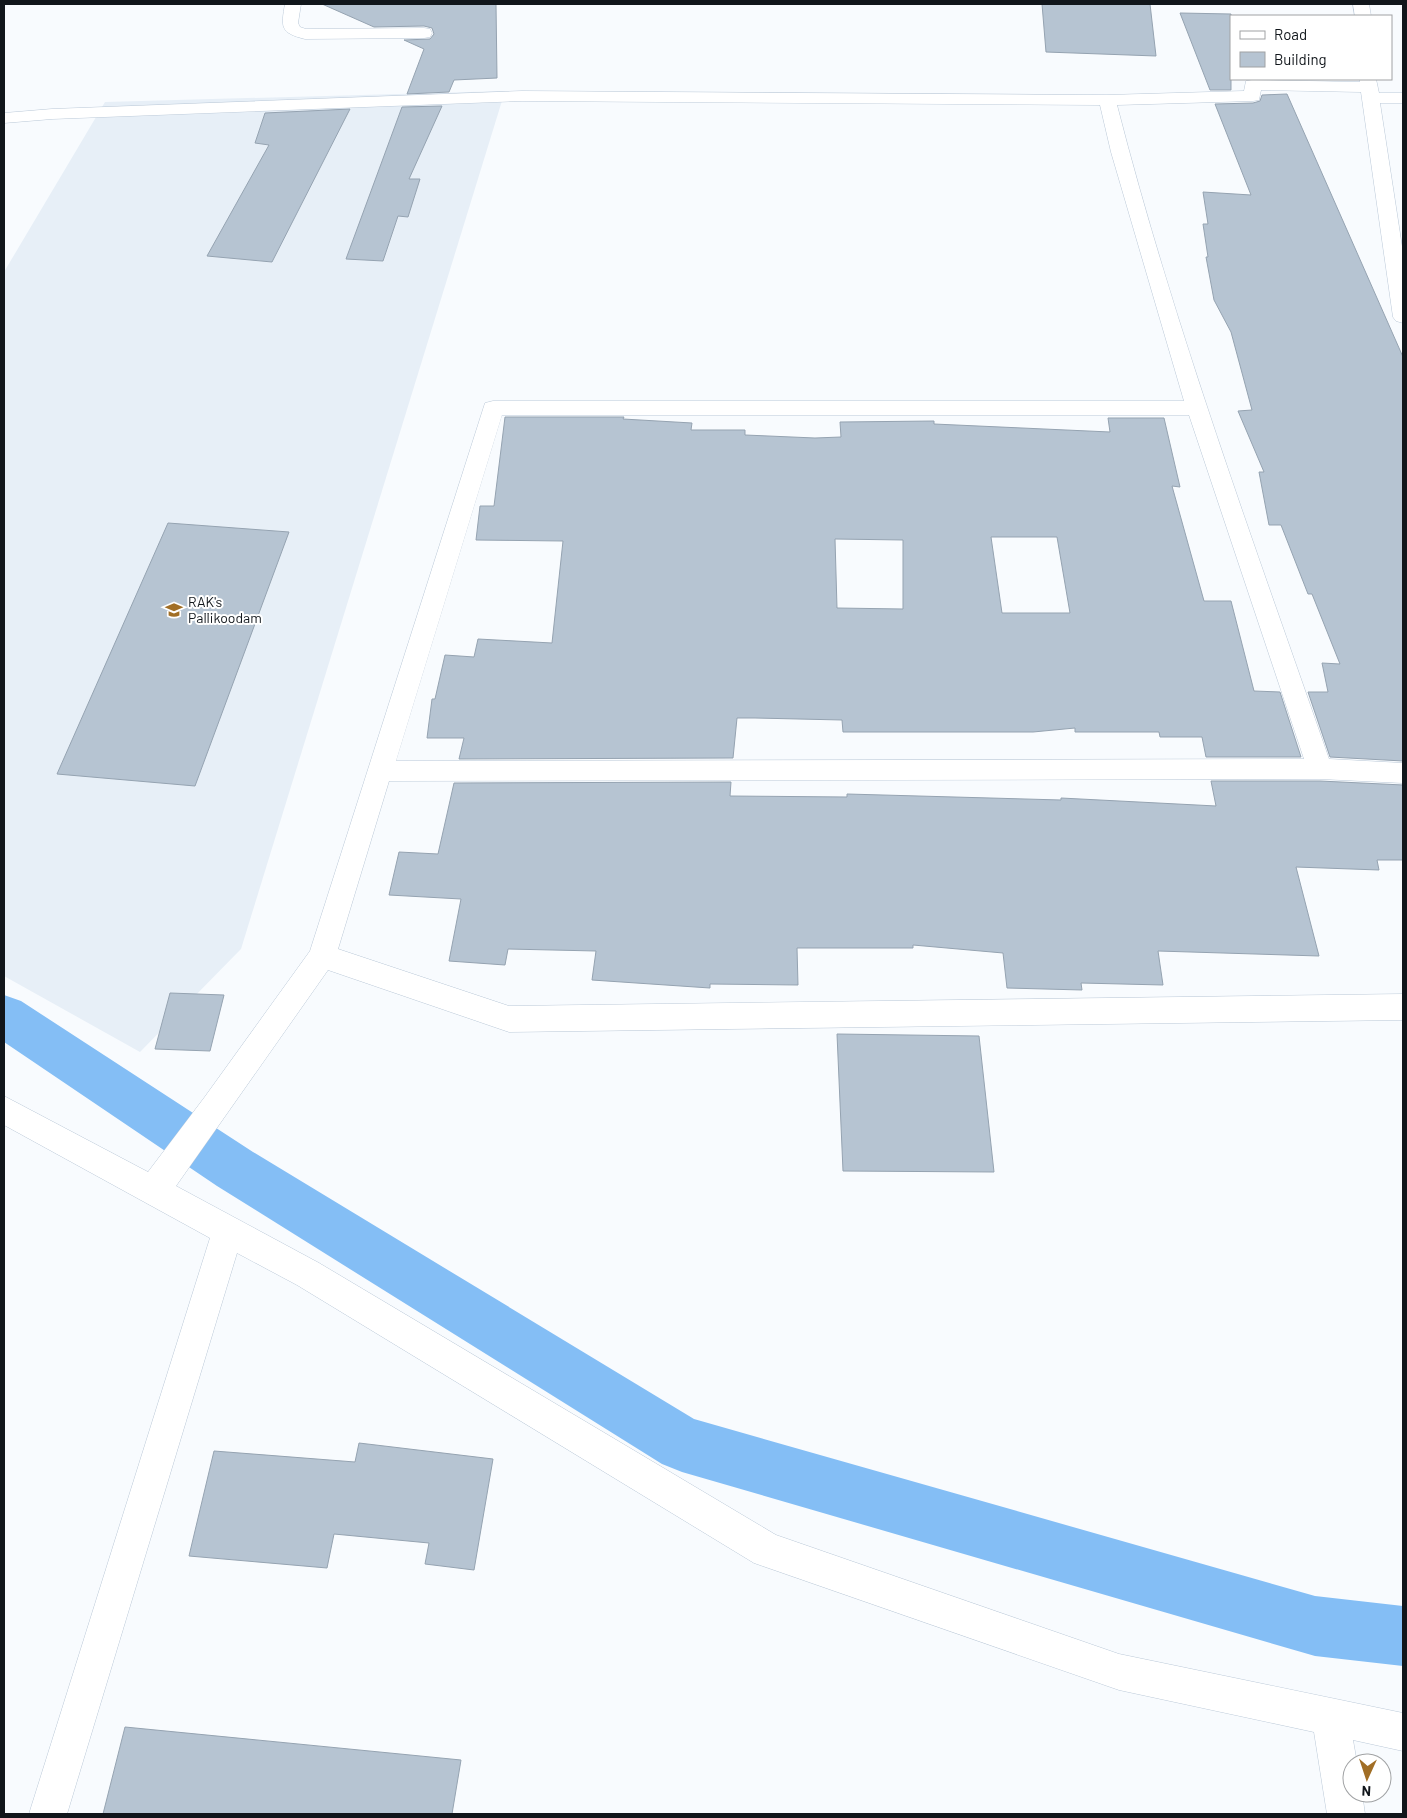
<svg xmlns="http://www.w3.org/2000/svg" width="1407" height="1818" viewBox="0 0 1407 1818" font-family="Barlow,sans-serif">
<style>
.built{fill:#e7eff7}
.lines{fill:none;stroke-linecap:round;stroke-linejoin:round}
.canal{fill:#84bef5;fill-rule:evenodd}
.building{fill:#b6c4d2;stroke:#95a3b1;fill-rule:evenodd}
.minor-casing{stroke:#bbc9d8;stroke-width:1}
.minor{fill:#fff;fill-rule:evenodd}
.labels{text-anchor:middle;stroke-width:4;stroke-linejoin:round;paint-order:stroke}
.poi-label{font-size:14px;fill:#11161b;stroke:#fff;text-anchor:start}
</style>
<rect width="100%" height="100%" fill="#f8fbfe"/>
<!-- built -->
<path class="built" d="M505,91l-264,858 -101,103 -136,-76v-704l101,-170z"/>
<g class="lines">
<!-- canal -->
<path class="canal" d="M4,995l17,6 232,151 441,267 621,177 88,10v60l-88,-10 -633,-184 -20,-8 -445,-278 -213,-144z"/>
</g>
<!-- building -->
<g class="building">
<path d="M322,4h174l1,74 -43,2 -5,12 -42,2 17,-45 -20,-9 26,-1 4,-5 -2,-6 -8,-2 -50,1z"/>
<path d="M1042,4h108l6,52 -110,-4z"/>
<path d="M1180,13l51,1v76h-21z"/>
<path d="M1287,94l116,263v404l-73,-4 -22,-65h20l-6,-29 18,1 -28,-70h-4l-27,-69h-12l-10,-53h5l-26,-61 14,-1 -21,-78 -17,-32 -8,-43h2l-5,-33h5l-5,-32 48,3 -36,-91 38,-1 7,-2 2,-6z"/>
<path d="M442,106l-33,73h11l-12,38 -10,-1 -15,45 -37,-2 56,-152z"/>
<path d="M350,109l-78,153 -65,-6 62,-111 -14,-2 10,-30z"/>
<path d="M505,417h119l-1,2 69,4 -1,7h54v5l70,3 26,-1 -1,-15 94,-1v3l176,8 -2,-14h56l16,69 -8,-1 32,115h27l23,90 26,1 21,65h-95l-4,-20h-42l-1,-5h-84v-4l-42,4h-190l-1,-12 -87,-2h-18l-4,40 -274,1 5,-21h-37l5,-39h3l10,-44 29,2 4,-18 74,4 11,-102 -87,-1 4,-34h14zM991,537h66l13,76h-68zM835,539l68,1v69l-66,-1z"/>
<path d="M168,523l121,9 -94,254 -138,-12z"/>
<path d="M1211,781h109l83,4v75h-26l2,10 -83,-3 23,89 -161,-5 5,34 -82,-2 1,7 -75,-2 -4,-35 -90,-8v3h-116l1,37 -88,-1v4l-118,-8 4,-29 -88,-2 -3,16 -56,-4 12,-62 -72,-4 10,-43 39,2 16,-71 277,-1 -1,14 117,1v-3l214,6v-2l155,8z"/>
<path d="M170,993l54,2 -14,56 -55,-2z"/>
<path d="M837,1034l142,2 15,136 -151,-1z"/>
<path d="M359,1443l134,16 -19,111 -49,-6 4,-21 -95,-9 -7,34 -138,-12 25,-105 141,11z"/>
<path d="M125,1727l336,33 -9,54h-349z"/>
</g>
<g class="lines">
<!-- minor casing -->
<g class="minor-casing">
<g id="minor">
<path d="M285,4h16l-3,19 2,4 6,2 118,-1 6,1 2,4 -2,4 -6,1 -119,1c-25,-6 -24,-12 -20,-35z"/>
<path d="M1353,4h16l2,12h-16z"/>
<path d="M1360,79h16l3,14h24v10h-23l23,150v70l-7,-2 -3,-4 -32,-225 -100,-2 -2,10 -6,1 -136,4c57,222 137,438 212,654l74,4v20l-83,-4 -931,2 -51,168 171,57 894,-12v26l-894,12 -181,-62 -152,216 143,77 457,272 343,119 284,59v38l-50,-11 4,23h-5v30h10l3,21h-38l-13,-82 -195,-42 -365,-127 -457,-278 -60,-32 -170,561h-38l181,-576 -206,-113v-29l144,76 56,-74 106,-147 175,-548 8,-2h691l-73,-249 -11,-47 -578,-4 -470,18 -48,4v-10l48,-4 470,-18 585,4 137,-4 2,-10 6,-1 108,2zM502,415h687l115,344 -908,2z"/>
</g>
</g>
<!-- minor -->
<use href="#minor" class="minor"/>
</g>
<!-- icons -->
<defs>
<g id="school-bare" transform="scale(1.35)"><path d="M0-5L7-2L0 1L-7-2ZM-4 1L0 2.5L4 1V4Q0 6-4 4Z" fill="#a16e25" stroke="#fff" stroke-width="2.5" paint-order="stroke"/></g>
</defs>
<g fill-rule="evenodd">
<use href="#school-bare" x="174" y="610"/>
</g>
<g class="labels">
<!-- poi labels -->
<g class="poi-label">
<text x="188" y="607">RAK's<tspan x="188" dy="16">Pallikoodam</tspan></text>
</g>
</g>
<!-- border -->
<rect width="1407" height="1818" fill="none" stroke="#11161b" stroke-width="10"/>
<!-- legend -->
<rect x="1230" y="15" width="162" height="65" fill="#ffffff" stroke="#a0a2a4"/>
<rect x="1240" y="31" width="25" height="8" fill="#ffffff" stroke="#a0a2a4"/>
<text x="1274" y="40" font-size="15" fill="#11161b">Road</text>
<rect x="1240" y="52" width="25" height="15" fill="#b6c4d2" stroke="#a0a2a4"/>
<text x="1274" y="65" font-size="15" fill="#11161b">Building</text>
<!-- north arrow -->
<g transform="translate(1367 1778) rotate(183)"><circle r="24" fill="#ffffff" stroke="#a0a2a4"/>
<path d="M0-4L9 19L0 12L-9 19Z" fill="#a16e25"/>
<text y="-8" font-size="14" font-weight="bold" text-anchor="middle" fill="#11161b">N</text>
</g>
</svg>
